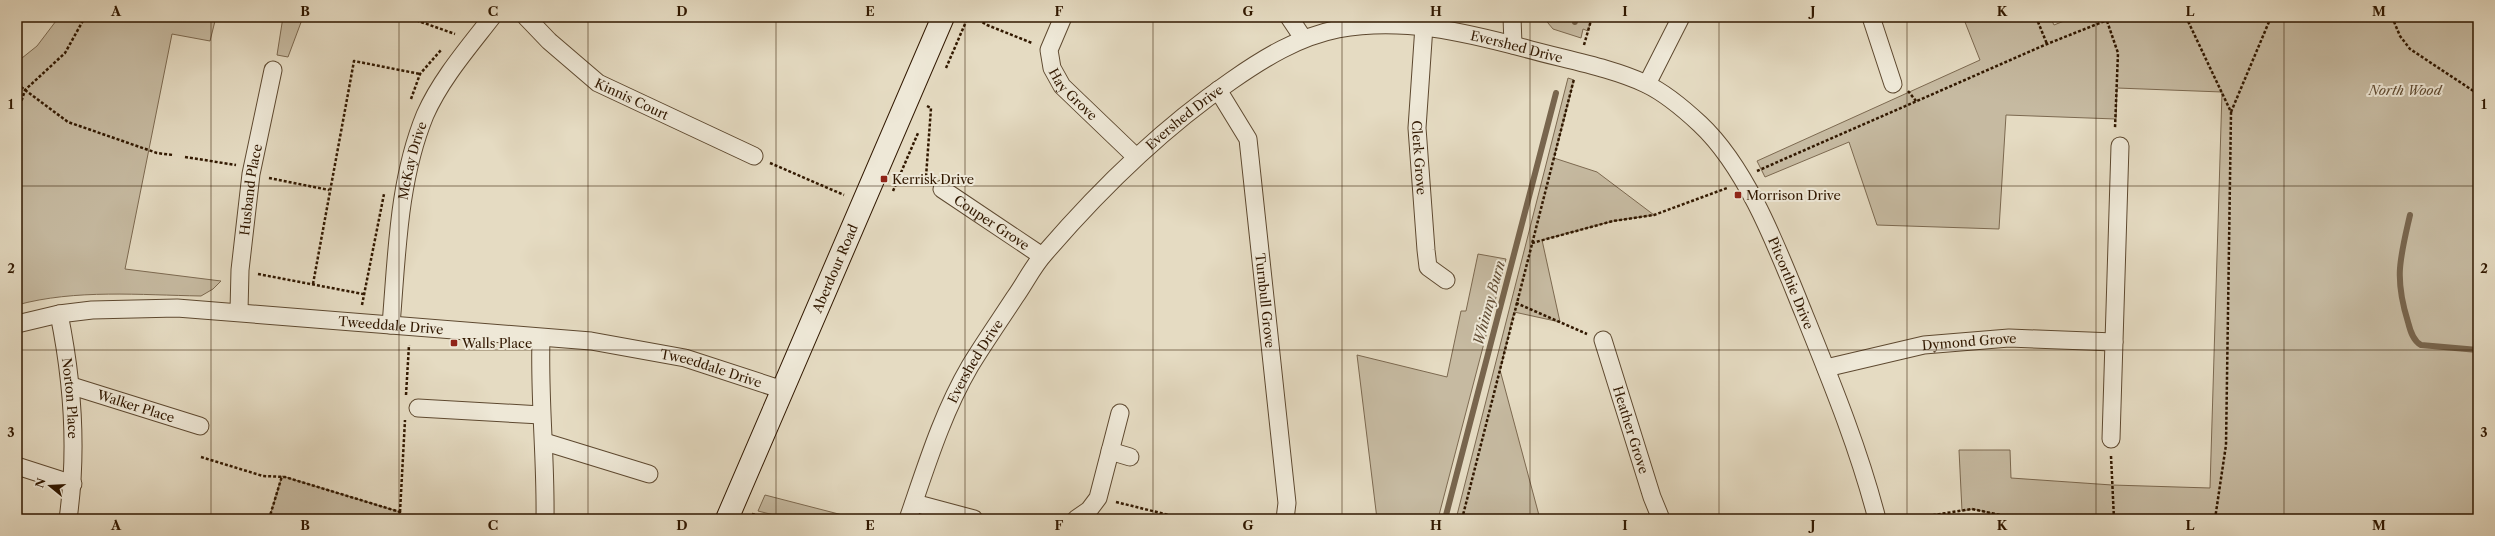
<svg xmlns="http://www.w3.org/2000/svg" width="2495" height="536" viewBox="0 0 2495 536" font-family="'Libre Caslon Text',serif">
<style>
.green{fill:#c6baa1;stroke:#7c6950}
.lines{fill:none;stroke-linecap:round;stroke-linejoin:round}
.stream{stroke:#78654d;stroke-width:6}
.street-casing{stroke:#5e4930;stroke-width:19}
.secondary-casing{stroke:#311800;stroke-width:24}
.path{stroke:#311800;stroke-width:2.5;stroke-dasharray:3 2;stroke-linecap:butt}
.street{stroke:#eee8d7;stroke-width:17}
.secondary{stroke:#eee8d7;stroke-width:22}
.grid{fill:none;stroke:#311800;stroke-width:1;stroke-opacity:0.55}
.poi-dot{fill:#8f2418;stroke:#eee8d7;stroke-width:1.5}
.labels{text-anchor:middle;stroke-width:4;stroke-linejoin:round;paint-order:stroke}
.street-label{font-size:13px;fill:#311800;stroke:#eee8d7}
.park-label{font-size:13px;font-style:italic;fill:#5e4930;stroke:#eee8d7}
.poi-label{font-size:13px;fill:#311800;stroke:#eee8d7;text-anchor:start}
.water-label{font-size:14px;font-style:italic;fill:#614c33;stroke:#eee8d7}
.neatline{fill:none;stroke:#311800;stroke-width:1.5}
.grid-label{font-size:13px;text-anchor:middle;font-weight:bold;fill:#311800}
</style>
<rect width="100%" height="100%" fill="#e5dbc2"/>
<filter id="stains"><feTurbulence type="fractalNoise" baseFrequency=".005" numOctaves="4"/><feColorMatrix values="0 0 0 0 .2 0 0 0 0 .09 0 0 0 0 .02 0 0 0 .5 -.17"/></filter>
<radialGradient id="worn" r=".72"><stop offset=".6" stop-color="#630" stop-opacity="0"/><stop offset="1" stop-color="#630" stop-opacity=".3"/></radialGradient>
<!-- green -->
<g class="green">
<path d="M59,17h157l-6,24 -38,-7 -47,235 96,12 -8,8 -12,7c-60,-1 -126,-7 -184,9v-243l20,-16z"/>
<path d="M283,17h20l-15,40 -11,-2z"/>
<path d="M1543,17h49l-4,14 -5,-2 -2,9 -28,-9z"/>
<path d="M1963,17h87l4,8 20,-8h404v502h-458l-48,-10 -10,2 -3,-61h51l1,28 101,7 98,3 12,-396 -105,-4 -1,31 -110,-4 -7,114 -122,-4 -28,-83 -84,35 -8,-16 223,-101z"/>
<path d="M1568,78l6,2 -20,78 43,14 57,43 -41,6 -71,19 18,82 -46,-10 -14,58 40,149h-84z"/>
<path d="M1478,254l28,5 -68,260h-61l-20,-164 90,22 14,-66h5z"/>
<path d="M282,476l118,36 -1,7h-130z"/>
<path d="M765,495l93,24h-68l-32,-8z"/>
</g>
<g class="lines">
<!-- stream -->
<g class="stream">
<path d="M1575,22l1,-5"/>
<path d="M2410,215c-10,44 -16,62 -2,107 2,8 5,19 13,23l57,5"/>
<path d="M1445,519l111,-426"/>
</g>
<!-- street casing -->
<g class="street-casing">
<g id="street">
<path id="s1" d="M526,17l23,24 49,42 156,73"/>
<path id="s2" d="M1063,17l-14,33 3,18 10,18 73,70"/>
<path d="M1289,17l14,21"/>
<path d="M1512,17l1,28"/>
<path d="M1871,17l22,67"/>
<path id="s3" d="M1424,26l-7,102 9,122 2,17 18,13"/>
<path d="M1647,84l34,-67"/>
<path id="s4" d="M1218,90l30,49 39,364 -2,16"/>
<path id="s5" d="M942,189l100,67"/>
<path id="s6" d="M239,311l1,-41 11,-96 22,-104"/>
<path id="s7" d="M59,314c14,69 19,135 9,205"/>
<path id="s8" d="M17,324l42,-10 33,-4 85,-2 414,33 94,17 98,32"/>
<path id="s9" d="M391,325c6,-71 7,-144 34,-210 16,-36 43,-67 67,-98"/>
<path d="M541,338c-2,61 5,120 4,181"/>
<path id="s10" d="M1603,340l49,157 9,22"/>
<path id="s11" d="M1826,368l98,-23 85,-7 105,4"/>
<path id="s12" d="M72,386l128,40"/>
<path d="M418,408l123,7"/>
<path d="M2111,439l9,-293"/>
<path d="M545,442l104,32"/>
<path d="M1110,451l20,6"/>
<path d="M17,466l56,18"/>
<path d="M914,503l60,16"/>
<path id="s13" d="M908,519c18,-52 34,-105 62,-153 14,-23 30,-46 45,-69 10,-14 18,-31 30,-44 56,-65 115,-123 186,-172 33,-23 67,-44 107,-52 63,-12 126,3 186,19 38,11 86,19 122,36 19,9 39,26 54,40 49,46 79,129 104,190 27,67 55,135 73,205"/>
<path d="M1076,519l13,-9 9,-12 22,-85"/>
</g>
</g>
<!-- secondary casing -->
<g class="secondary-casing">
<g id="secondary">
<path id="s14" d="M727,519l216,-502"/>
</g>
</g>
<!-- path -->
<g class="path">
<path d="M407,17l48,17"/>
<path d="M974,17l13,8 45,18"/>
<path d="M2036,17l11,27"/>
<path d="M2186,17l45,95 -5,333 -11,74"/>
<path d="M2392,17l8,19 10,13 68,45"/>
<path d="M2107,21l11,32 -3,75"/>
<path d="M1584,45l8,-28"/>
<path d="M946,68l22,-51"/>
<path d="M17,84l51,38 89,31 16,2"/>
<path d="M1908,91l8,10"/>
<path d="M411,99l9,-25 21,-24"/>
<path d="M927,106l4,2 -5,69 3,2"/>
<path d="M2231,112l40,-95"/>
<path d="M17,115l8,-25 40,-37 20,-36"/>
<path d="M185,157l51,8"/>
<path d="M770,163l74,32"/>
<path d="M1757,171l290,-127 68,-27"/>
<path d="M269,178l60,12"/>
<path d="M893,191l25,-58"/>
<path d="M1532,243l81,-22 41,-6 73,-27"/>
<path d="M258,274l105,20"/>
<path d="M313,284l41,-223 66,13"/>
<path d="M1516,303l71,31"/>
<path d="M362,305l22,-111"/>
<path d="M406,395l3,-50"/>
<path d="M2111,456l3,63"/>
<path d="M201,457l62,19 22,1 115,35 -1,7"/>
<path d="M1116,502l69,17"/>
<path d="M400,512l5,-92"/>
<path d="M752,514l21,5"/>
<path d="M269,519l13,-43"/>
<path d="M1462,519l112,-440"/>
<path d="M1908,519l64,-10 48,10"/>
</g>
<!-- street -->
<use href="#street" class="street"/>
<!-- secondary -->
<use href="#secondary" class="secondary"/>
</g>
<!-- grid -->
<path class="grid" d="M211,17v502M399,17v502M588,17v502M776,17v502M965,17v502M1153,17v502M1342,17v502M1530,17v502M1719,17v502M1907,17v502M2096,17v502M2284,17v502M17,186h2461M17,350h2461"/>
<!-- markers -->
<g class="poi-dot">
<rect x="880" y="175" width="8" height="8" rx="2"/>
<rect x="1734" y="191" width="8" height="8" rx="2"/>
<rect x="450" y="339" width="8" height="8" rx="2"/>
</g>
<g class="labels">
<!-- street labels -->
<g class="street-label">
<text dy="5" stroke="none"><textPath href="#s13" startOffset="856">Evershed Drive</textPath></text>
<text dy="5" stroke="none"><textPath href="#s2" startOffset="88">Hay Grove</textPath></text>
<text dy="5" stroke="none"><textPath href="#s1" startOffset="135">Kinnis Court</textPath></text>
<text dy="5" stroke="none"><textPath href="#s13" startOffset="496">Evershed Drive</textPath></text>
<text dy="5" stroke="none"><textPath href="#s3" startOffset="132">Clerk Grove</textPath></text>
<text dy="5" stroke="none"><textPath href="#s9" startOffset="166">McKay Drive</textPath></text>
<text dy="5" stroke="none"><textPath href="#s6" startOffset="122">Husband Place</textPath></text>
<text dy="5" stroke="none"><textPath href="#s5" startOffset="60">Couper Grove</textPath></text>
<text dy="5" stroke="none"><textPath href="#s14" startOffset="273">Aberdour Road</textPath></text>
<text dy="5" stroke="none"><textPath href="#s13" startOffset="1243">Pitcorthie Drive</textPath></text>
<text dy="5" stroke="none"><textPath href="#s4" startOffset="220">Turnbull Grove</textPath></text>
<text dy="5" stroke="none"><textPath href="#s8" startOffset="376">Tweeddale Drive</textPath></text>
<text dy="5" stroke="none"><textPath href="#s11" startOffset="146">Dymond Grove</textPath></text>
<text dy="5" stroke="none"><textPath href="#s13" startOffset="172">Evershed Drive</textPath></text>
<text dy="5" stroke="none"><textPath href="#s8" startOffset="700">Tweeddale Drive</textPath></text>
<text dy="5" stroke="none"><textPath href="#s7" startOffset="85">Norton Place</textPath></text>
<text dy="5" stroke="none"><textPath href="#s12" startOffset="67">Walker Place</textPath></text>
<text dy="5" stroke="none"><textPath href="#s10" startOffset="94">Heather Grove</textPath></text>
</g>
<!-- park labels -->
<g class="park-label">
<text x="2405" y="95">North Wood</text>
</g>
<!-- poi labels -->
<g class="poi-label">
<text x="892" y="184">Kerrisk Drive</text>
<text x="1746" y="200">Morrison Drive</text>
<text x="462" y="348">Walls Place</text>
</g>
<!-- water labels -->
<g class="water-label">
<text transform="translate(1489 303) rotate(-75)" y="5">Whinny Burn</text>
</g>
</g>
<!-- margin -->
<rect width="2495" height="536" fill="none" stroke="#e5dbc2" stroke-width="44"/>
<!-- north arrow -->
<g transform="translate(50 486) rotate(288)" stroke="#eee8d7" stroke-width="3" paint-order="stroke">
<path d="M0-3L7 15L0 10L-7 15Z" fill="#311800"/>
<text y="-6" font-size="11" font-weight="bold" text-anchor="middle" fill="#311800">N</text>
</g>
<rect x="22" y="22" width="2451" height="492" class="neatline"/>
<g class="grid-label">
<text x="116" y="16">A</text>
<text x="305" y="16">B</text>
<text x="493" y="16">C</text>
<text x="682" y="16">D</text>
<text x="870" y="16">E</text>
<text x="1059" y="16">F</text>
<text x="1248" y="16">G</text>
<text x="1436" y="16">H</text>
<text x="1625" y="16">I</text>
<text x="1813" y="16">J</text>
<text x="2002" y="16">K</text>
<text x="2190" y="16">L</text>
<text x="2379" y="16">M</text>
<text x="11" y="109">1</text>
<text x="2484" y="109">1</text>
<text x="11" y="273">2</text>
<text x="2484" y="273">2</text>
<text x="11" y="437">3</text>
<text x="2484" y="437">3</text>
<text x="116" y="530">A</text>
<text x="305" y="530">B</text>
<text x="493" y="530">C</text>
<text x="682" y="530">D</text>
<text x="870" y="530">E</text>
<text x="1059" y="530">F</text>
<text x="1248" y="530">G</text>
<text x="1436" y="530">H</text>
<text x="1625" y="530">I</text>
<text x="1813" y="530">J</text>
<text x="2002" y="530">K</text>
<text x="2190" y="530">L</text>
<text x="2379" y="530">M</text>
</g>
<rect width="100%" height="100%" filter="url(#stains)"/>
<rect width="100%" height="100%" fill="url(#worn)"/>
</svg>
